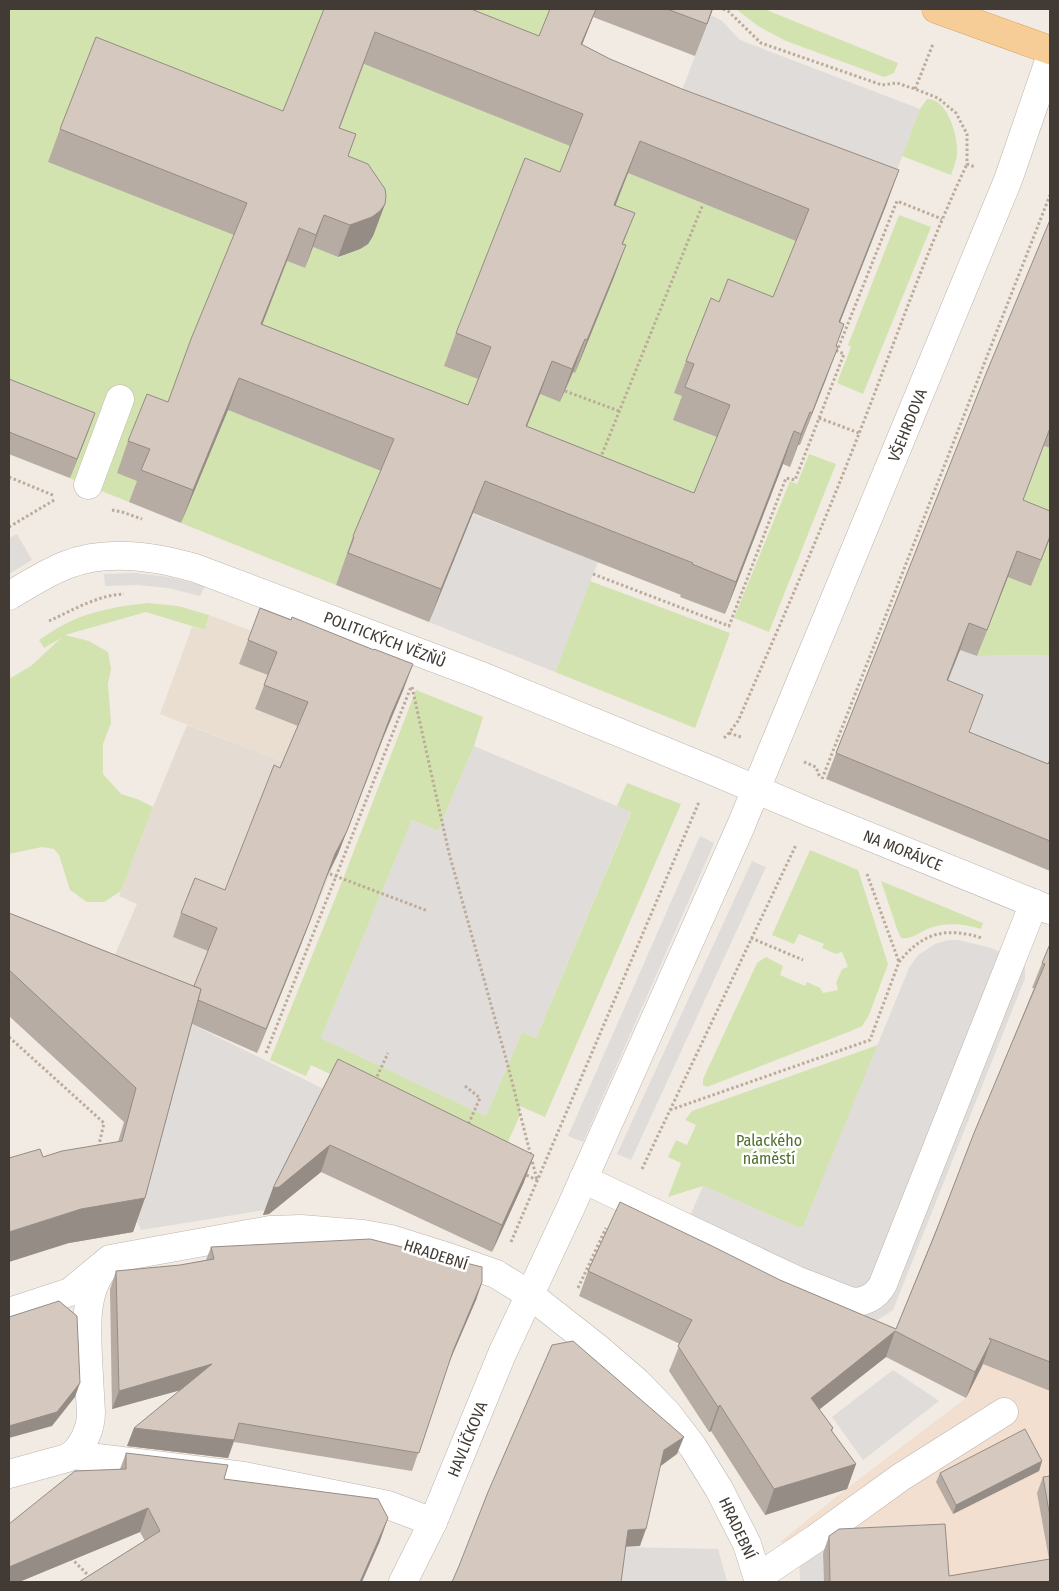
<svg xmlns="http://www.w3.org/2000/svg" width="1059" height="1591" viewBox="0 0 1059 1591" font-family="'Fira Sans Condensed',sans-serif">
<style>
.residential{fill:#e4dcd3}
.commercial{fill:#f2dfd0}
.education{fill:#e9decf}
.green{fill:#d3e3af}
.parking{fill:#dfdcd9}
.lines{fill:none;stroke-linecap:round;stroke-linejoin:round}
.minor-casing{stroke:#beb4ab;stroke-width:29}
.major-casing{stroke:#dba768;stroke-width:29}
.path{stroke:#bcab9a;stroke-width:3;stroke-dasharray:2.5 2.5;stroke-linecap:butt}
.minor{stroke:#fff;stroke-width:28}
.major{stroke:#f7cd97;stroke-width:28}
.wall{fill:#b7aca3;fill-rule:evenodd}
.shaded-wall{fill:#958c85}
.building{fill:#d5c8be;stroke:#958c85;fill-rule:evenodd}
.labels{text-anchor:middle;stroke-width:5;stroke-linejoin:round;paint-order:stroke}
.street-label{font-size:16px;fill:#423b35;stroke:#fff}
.park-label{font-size:16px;fill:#50702c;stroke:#fff}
</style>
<rect width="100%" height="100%" fill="#f1ebe4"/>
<!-- residential -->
<path class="residential" d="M187,725l97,37 77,34 -103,256 -156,-68 35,-80 -18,-8 34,-89z"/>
<!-- commercial -->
<path class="commercial" d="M1050,1274v308h-226l-25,-36 -19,-4 66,-53 120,-91 17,-34z"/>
<!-- education -->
<path class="education" d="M209,615l195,73 -43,108 -77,-34 -124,-48 32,-87 13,3z"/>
<!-- green -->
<g class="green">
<path d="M10,9h315l-196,493 -120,-48z"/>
<path d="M387,9h163l-17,43z"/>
<path d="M736,9h28l134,54 -4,10 -10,4 -98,-36 -28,-15z"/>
<path d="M364,64l207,82 -23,59 -103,160 34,14 -23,59 -206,-82 37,-95 18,7 8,-21 27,11 3,-7 -15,-91z"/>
<path d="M927,99c21,-1 32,40 30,56 -1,7 -4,14 -6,20l-49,-19 18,-47z"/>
<path d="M628,173l169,68 -36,88 -78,67 35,42 -36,88 -168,-68 26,-64 21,7 12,-30 2,1 28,-134z"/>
<path d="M899,215l32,12 -68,167 -26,-11 14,-36 -3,-2z"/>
<path d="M228,410l189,75 -51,25 -30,75 -155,-62z"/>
<path d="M1044,446l6,2v207l-73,1 31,-79 5,-51z"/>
<path d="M809,454l27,10 -67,168 -35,-14 56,-137 7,3z"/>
<path d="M590,581l140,52 -35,95 -140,-56z"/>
<path d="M148,603l30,3 31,9 -4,15 -59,-18 -81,23 24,6 19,11 3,17 -3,15 3,39 -8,21v30l18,20 16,5 16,8 -32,84 -17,11h-17l-17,-12 -11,-35 -5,-6 -12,-2 -33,7v-175l22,-13 30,-28 -17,10 -5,-8c8,-5 16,-11 24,-15 26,-14 56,-19 85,-22z"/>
<path d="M416,690l67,27 -9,29 -36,85 -26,-11 -91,218 165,78 36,-84 14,6 95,-225 -14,-7 10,-23 54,21 -136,313 -25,-11v9l-18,40 -191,-90 -5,11 -36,-16 73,-181z"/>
<path d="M810,850l48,20 30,94 -19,51 -7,11 -11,5 -144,56 -4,-2v-6l54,-116 9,-6 17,9 -3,9 25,11 2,-4 13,6 3,5 15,-3 -2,-7 6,-14 6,-2 -6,-15 -6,2 -14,-6 2,-4 -25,-10 -5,10 -22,-9z"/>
<path d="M881,881l102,42 -2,6c-18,-5 -33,-7 -51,-1 -10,3 -17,12 -29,10l-4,-9z"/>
<path d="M878,1045l-75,182 -3,1 -3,-1 -94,-41 -35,11 13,-34 -13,-6 8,-17 11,5 9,-20 -11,-5 7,-9z"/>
</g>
<!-- parking -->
<g class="parking">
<path d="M711,15l11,6 18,19 180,69 -35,93 -215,-81z"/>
<path d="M473,514l125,48 -43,110 -126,-50z"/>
<path d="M17,534l15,26 -23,14v-36z"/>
<path d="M135,573l34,4 36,9 -5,10 -32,-8 -31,-3 -32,1 -1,-12z"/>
<path d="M954,647l23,9 73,-1v107l-11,28 -102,-84z"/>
<path d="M474,746l157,66 -95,226 -14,-6 -36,84 -165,-78 91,-218 26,11z"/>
<path d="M700,836l14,7 -131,299 -15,-6z"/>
<path d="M752,861l14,6 -135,293 -14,-6z"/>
<path d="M949,940h9l30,7 37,15v16l-132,332 -22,14 -188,-92 20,-46 94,41 3,1 3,-1 106,-259 9,-13 8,-5 9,-6z"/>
<path d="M189,1023l137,67 -40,101 -8,17 -137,22 -4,-8z"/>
<path d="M893,1370l46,31 -76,59 -31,-43z"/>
<path d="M799,1546h23l2,36h-24z"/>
<path d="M621,1547l97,2 9,32 -105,1z"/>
</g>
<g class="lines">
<!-- minor casing -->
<g class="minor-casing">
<g id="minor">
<path d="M88,485l32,-86"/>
<path d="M9,596c18,-11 37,-23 57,-31 40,-16 88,-9 129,3l284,107 234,96 96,41 241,98"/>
<path d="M583,1179l213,101 54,21c13,3 27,-5 33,-17l151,-381"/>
<path d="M9,1312l61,-20 40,-33 160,-29 31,-1 62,5 28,5 54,17 51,18 34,21 70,55 37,32 30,31 26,34 26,42 28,55 12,38"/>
<path d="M73,1455l171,21 144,29 45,17"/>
<path d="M9,1474l58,-16c15,-8 24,-29 24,-45 -1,-19 -2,-37 -3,-55 -1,-31 -4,-63 15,-89"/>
<path d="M758,1577l57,-38 86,-62 103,-65"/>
<path d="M403,1582l30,-60 69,-168 69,-147 169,-379 268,-648 42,-122"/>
</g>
</g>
<!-- major casing -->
<g class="major-casing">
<path id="major" d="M936,9l114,41"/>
</g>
<!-- path -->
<g class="path">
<path d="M723,9l5,2 33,32 121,42 15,-2 18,6 23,9 18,15 11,21v30l8,3"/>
<path d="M915,89l18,-45"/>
<path d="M565,391l54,20"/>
<path d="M819,418l40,15"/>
<path d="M600,459l103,-255"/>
<path d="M9,477l46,19"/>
<path d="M112,510l10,2 20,7"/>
<path d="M9,527l47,-28"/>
<path d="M593,574l136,52 57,-148 9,2 49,-126 -7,-3 60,-150 45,18"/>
<path d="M49,621c24,-11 49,-26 75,-27"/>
<path d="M412,687l37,166 59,213 29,114"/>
<path d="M729,733l12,4"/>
<path d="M724,738l5,-5 9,-12c42,-96 84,-192 122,-290 35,-89 66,-180 107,-267"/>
<path d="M804,762l12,5 4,11"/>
<path d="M822,779l228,-584"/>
<path d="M330,874l98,37"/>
<path d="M867,874l32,88"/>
<path d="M751,938l52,22"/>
<path d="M9,1037l95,86 -6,26"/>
<path d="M266,1053l145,-366"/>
<path d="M375,1081l13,-28"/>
<path d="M465,1086l15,12 -12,27"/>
<path d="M670,1110l200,-70 29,-78c24,-30 47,-35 83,-24"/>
<path d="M642,1169l154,-324"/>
<path d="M522,1173l15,7"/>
<path d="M511,1242l188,-440"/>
<path d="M578,1288l28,-60"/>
<path d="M71,1558l24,24"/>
</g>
<!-- minor -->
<use href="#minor" class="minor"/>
<!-- major -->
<use href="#major" class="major"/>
</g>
<!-- wall -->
<g class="wall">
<path d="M324,9l215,27 11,-27h163l-18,47 -102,-39 -11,28 305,158 -47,119 -4,24 -10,33 -18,45 -8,21h-2l-8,22 -7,-3 -58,150 -45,-17 1,-2 -208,-82 -44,109 -93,-37 17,-49 28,-65 -153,-61 -47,113 -52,-21 8,-21 -20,-8 11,-32 40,-39 66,-167 -186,-73 12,-33 223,-18zM364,64l206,82 -10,26 -104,161 -12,33 34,13 -10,26 -206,-81 25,-63 18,7 8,-21 25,10 22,-8 8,-5 5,-8 12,-32 -37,-48 8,-22 -16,-6zM628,173l168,68 -23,56 -54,5 -33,59 -12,32 8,3 -9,24 44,17 -23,56 -167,-67 13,-32 20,8 13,-30 2,1 39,-96 12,-32 -3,-1 12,-31 -20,-7z"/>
<path d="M1050,220v228l-6,-2 -21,54 27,38 -19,48 -23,-9 -31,79 -17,-6 -12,31 21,51 79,32 2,-4v111l-38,-16 -186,-76 10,-26z"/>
<path d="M9,379l79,53 -18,46 -61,-24z"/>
<path d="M248,640l156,48 -21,50 -45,116 -12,24 -26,69 -43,106 -65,-29 -47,174 -12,34 -64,11 -26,-86 75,-15 6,-20 -115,-106v-103l185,73 14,-35 -35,-14 8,-24 44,-23 55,-122 18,-42 -43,-17 13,-34 -29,-11z"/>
<path d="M1050,944v447l-67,-27 -17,34 -80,-41 -67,52 14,19 -1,4 24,32 -9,25 -82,26 -54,-84 -2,1 -40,-61 11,-27 -101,-48 9,-25 192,9 116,49 138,-341h-2l10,-25z"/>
<path d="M338,1059l186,123 -32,70 -171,-80 -52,42 -6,1 10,-27z"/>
<path d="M211,1247l271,35 -6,18 -27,63 -37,108 -178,-29 -6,16 -101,-12 7,-18 47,-38 -69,19 -2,-120 6,-18 64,-6 26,-5z"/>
<path d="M126,1453l98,26 156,62h-235l-5,-9 -121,50h-10l111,-113z"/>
<path d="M1042,1461l-3,10 -86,43 -17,-32 4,-9z"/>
<path d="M1050,1476v106h-226l-1,-29 6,-17 120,40 100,-17 -12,-66 6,-16z"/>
</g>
<!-- shaded-wall -->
<g class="shaded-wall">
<path d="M596,9l-3,8 -24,60 12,-33z"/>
<path d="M712,9h1l-18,47 12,-32z"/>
<path d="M640,141l-12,32 -25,65 11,-33z"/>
<path d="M899,170l-12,33 -60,152 12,-33z"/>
<path d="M385,204l-12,32 -5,8 -8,5 -22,8 12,-32z"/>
<path d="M324,215l-11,32 -8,21 11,-33z"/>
<path d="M299,228l-12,33 -37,95 11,-32z"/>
<path d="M626,245l-12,32 -39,96 12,-33z"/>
<path d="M585,339l-12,33 -13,30 12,-33z"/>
<path d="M838,347l-12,32 -26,66 12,-32z"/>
<path d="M552,361l-12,33 -26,64 12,-32z"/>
<path d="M239,378l-11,32 -47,113 12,-33z"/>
<path d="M810,412l-20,55 11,-33z"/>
<path d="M95,413l-7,19 -18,46 7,-19z"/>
<path d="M794,431l-11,33 -58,150 11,-32z"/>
<path d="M485,481l-12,32 -44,109 12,-33z"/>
<path d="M1050,536v2l-19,48 10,-26z"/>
<path d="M1017,551l-9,26 -31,79 10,-26z"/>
<path d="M969,623l-9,27 -23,56 10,-26z"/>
<path d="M413,664l-9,24 -21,50 -45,116 -12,24 -26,69 -43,106 78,-199 56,-139z"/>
<path d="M330,1145l-9,27 -52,42 -6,1 10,-27z"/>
<path d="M534,1155l-10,27 -32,70 10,-27z"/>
<path d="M145,1198l-12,34 -64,11 -60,19v-30l72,-23z"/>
<path d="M482,1282l-6,18 -30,69 7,-18z"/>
<path d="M895,1331l-9,26 -85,67 10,-26z"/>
<path d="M991,1341l-9,25 -16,32 9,-26z"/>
<path d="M212,1364l-6,19 -94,26 7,-18z"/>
<path d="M80,1383l-5,14 -23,29 -43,12v-12z"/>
<path d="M720,1405l-9,26 -2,1 9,-25z"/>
<path d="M134,1428l100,12 -6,18 -101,-12z"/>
<path d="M684,1437l-7,17 -19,14 6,-18z"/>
<path d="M1042,1461l-3,10 -86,43 3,-9z"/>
<path d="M856,1464l-9,25 -82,26 9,-26z"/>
<path d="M148,1508l-8,24 -121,50h-10v-15z"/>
<path d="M388,1518l-8,23 -18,41h-2z"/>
<path d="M646,1529l-6,17 -18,1 6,-17z"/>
</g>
<!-- building -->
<g class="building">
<path d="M324,9h147l68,27 11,-27h46l-15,35 29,15 72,30 217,81 -60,152 5,2 -8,22 2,1 -18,45 -8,21 -2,-1 -9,22 -7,-3 -58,151 -44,-18 1,-1 -208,-82 -44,108 -93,-36 6,-16 -1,-1 41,-97 -155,-61 -46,112 -52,-20 9,-21 -22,-8 19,-47 21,8 23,-63 56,-136 -187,-74 36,-92 187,74zM375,32l208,82 -23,58 -35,-14 -69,175 35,14 -23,58 -207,-81 38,-96 17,7 8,-20 26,10 22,-8 8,-6 5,-7 1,-8 -1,-7 -17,-25 -20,-8 8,-22 -17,-6zM640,141l169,68 -36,88 -45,-18 -9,23 -8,-4 -25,63 8,3 -9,23 45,18 -36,88 -168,-67 26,-65 20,8 13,-30 2,1 39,-95 -4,-1 13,-31 -21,-8z"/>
<path d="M667,9h45l-5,15z"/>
<path d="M1050,220v208l-27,72 27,11v25l-9,24 -24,-9 -30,79 -18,-7 -22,57 36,15 -14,37 79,32 2,-4v81l-214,-88 149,-377z"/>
<path d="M9,379l86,34 -18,46 -68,-27z"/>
<path d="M260,608l31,12 1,-3 82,33v-1l39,15 -22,51 -44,116 -12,23 -26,69 -43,106 -68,-29 3,-11 -7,-3 23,-58 -36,-15 14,-35 30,12 49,-125 6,3 28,-66 -44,-17 13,-33 -29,-12z"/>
<path d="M9,913l192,76 -56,209 -64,11 -72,23v-74l31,-9 3,8 19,-6 60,-10 14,-53 -127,-118z"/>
<path d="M1050,944v418l-61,-24 2,3 -16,31 -80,-41 -84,67 22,30 -2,2 25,34 -82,25 -54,-84 -2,2 -40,-61 14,-26 -104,-49 32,-69 92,44 68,34 116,49 39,-95 39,-101 71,-169 -3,-1z"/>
<path d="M338,1059l196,96 -32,70 -172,-80 -51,42 -6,1z"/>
<path d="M370,1239l112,28v15l-29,69 -34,102 -180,-30 -5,17 -100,-12 78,-64 -93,27 -3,-120 64,-6 34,-6 -3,-12z"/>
<path d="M59,1301l18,15 3,67 -23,29 -48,14v-109z"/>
<path d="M573,1341l111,96 -20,13 -18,79 -18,1 -7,52h-169l7,-16 29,-74 64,-147z"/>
<path d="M1025,1429l17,32 -86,44 -16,-32z"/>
<path d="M126,1453l102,12 -4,14 154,20 10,19 -28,64h-281l81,-51 -12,-23 -139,59v-43l66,-53 51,-2z"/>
<path d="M1050,1476v41l-7,-40z"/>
<path d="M945,1524l4,52 101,-17v23h-220l-1,-46 10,-7z"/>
</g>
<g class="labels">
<!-- street labels -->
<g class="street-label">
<text transform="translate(907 425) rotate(-68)" y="6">VŠEHRDOVA</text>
<text transform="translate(385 639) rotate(21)" y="6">POLITICKÝCH VĚZŇŮ</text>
<text transform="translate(903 850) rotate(22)" y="6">NA MORÁVCE</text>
<text transform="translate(436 1254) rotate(18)" y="6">HRADEBNÍ</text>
<text transform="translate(467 1439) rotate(-68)" y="6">HAVLÍČKOVA</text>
<text transform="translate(738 1528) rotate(65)" y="6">HRADEBNÍ</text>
</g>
<!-- park labels -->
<g class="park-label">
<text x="769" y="1146">Palackého<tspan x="769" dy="18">náměstí</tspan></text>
</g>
</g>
<!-- border -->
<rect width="1059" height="1591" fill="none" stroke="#423b35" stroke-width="20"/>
</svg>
